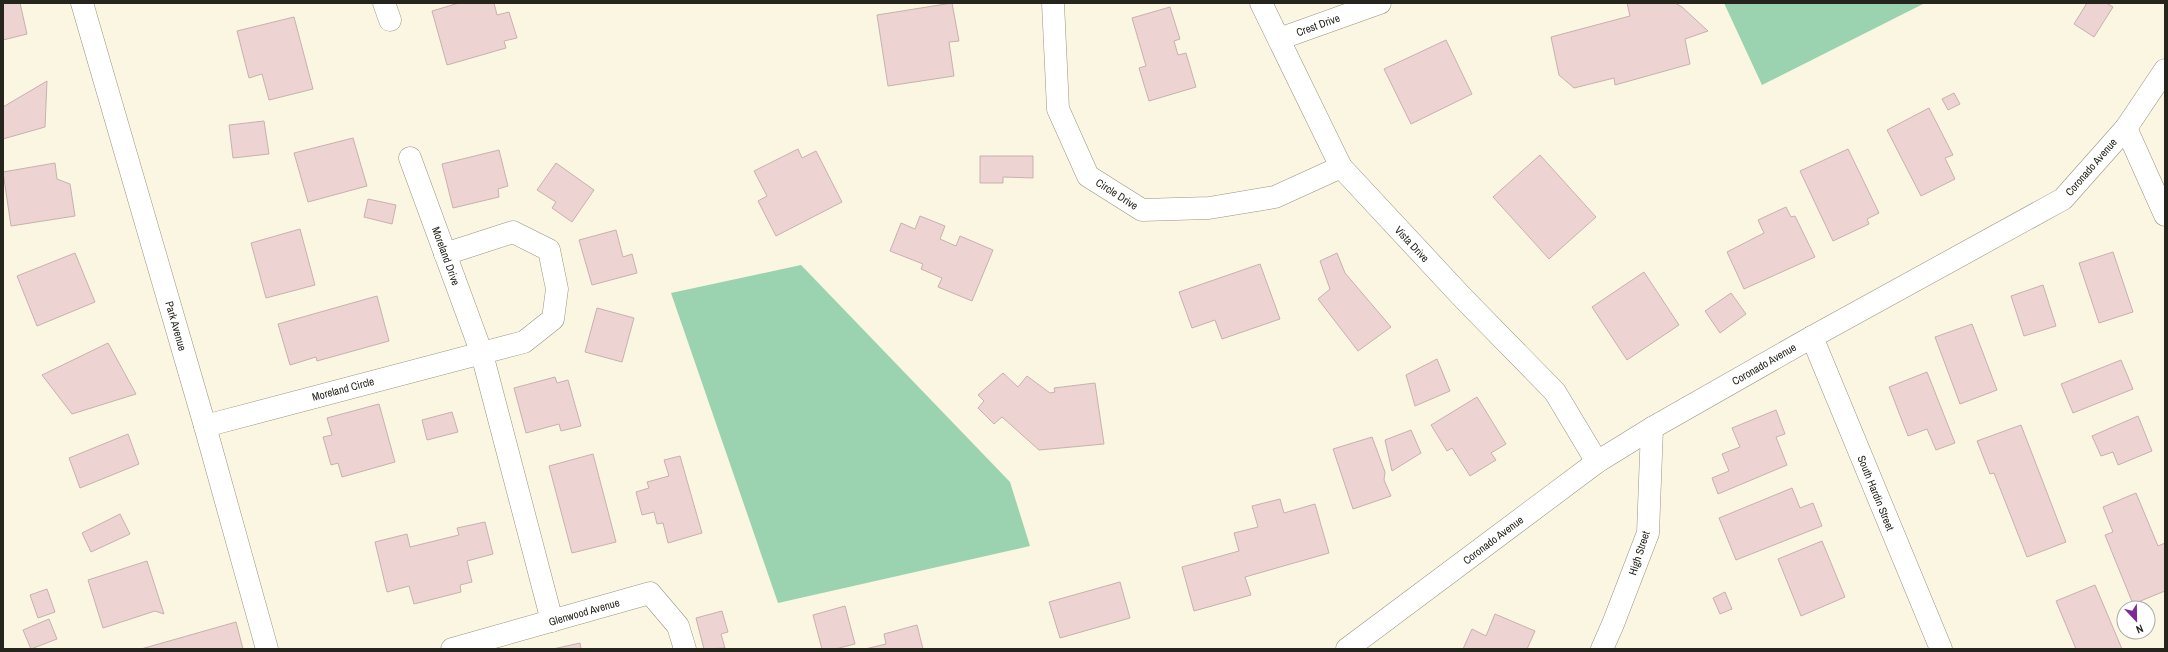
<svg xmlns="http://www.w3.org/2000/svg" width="2168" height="652" viewBox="0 0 2168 652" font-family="'Archivo Narrow',sans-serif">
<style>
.green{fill:#9bd2af}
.building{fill:#edd4d3;stroke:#c8b0af}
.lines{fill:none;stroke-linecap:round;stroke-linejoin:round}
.minor-casing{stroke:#989481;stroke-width:23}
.tertiary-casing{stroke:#989481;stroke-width:23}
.minor{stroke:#fff;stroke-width:22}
.tertiary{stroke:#fff;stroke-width:22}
.labels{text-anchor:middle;stroke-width:3;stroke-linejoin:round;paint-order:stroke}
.street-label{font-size:11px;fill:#26251d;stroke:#fff}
</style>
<rect width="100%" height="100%" fill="#faf6e1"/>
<!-- green -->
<g class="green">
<path d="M1724,3h201l-163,82z"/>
<path d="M801,265l209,217 20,64 -252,57 -107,-310z"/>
</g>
<!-- building -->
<g class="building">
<path d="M3,3h17l7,31 -24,6z"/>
<path d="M459,3h35l3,12 12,-3 8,26 -13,3 2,7 -59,17 -15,-54z"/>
<path d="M952,3l7,38 -10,1 5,34 -66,10 -11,-71z"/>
<path d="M1627,3h48l7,4 26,24 -23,8 5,25 -75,21 -1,-7 -40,10 -15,-13 -8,-38 79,-21z"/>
<path d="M2087,3h19l7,4 -19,30 -20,-13z"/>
<path d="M1170,7l10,32 -6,2 4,14 8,-2 10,34 -47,14 -10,-33 7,-2 -14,-48z"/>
<path d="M294,17l19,72 -44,11 -7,-26 -13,4 -12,-47z"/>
<path d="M1446,40l26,54 -61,30 -27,-55z"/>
<path d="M47,81l-2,46 -42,12v-32z"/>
<path d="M1954,93l6,11 -12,6 -6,-11z"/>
<path d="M1929,108l24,47 -8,3 10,21 -34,17 -34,-66z"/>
<path d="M264,121l5,33 -36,4 -4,-33z"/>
<path d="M353,138l14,48 -59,16 -14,-49z"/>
<path d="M798,149l4,9 14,-7 26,51 -66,34 -18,-35 9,-5 -13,-25z"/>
<path d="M1848,149l31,64 -12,6 2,5 -36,17 -33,-70z"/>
<path d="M499,150l9,36 -10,3 1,8 -46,11 -11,-44z"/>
<path d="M1540,155l56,62 -47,42 -56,-62z"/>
<path d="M980,156h53v22l-30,-1v6h-23z"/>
<path d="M55,163l2,16 13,5 5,32 -64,10 -8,-54z"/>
<path d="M556,163l38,27 -22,32 -20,-14 4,-6 -19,-12z"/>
<path d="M368,199l28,6 -4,19 -28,-7z"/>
<path d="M1786,207l5,10 4,-1 20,41 -71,32 -17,-37 37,-19 -6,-13z"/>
<path d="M920,216l25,10 -5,13 16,7 4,-10 33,14 -21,51 -34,-14 4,-9 -21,-9 2,-5 -33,-13 11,-28 14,6z"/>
<path d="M300,229l15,56 -49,13 -15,-55z"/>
<path d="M616,230l7,27 9,-3 5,19 -45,12 -13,-45z"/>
<path d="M2113,252l20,60 -34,11 -20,-60z"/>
<path d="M75,253l20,49 -58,24 -20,-50z"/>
<path d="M1337,253l8,20 46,54 -33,24 -40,-52 12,-10 -10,-28z"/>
<path d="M1260,264l20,55 -58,20 -7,-19 -23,8 -13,-36z"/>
<path d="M1644,272l35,53 -52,35 -35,-53z"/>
<path d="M2043,285l13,41 -32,10 -13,-40z"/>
<path d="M1731,293l15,21 -26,19 -15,-22z"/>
<path d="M377,296l12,45 -72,20 -1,-4 -26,8 -12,-41z"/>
<path d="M597,308l37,10 -12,44 -37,-10z"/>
<path d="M1972,324l25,66 -37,14 -25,-67z"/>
<path d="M108,343l28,51 -64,20 -30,-39z"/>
<path d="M1437,359l13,32 -35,15 -9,-31z"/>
<path d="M2121,360l12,29 -60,24 -12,-29z"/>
<path d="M1927,372l28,71 -19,7 -9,-21 -19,7 -19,-49z"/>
<path d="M1003,373l15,14 9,-11 23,17 5,-1 -1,-4 41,-5 9,61 -65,6 -37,-33 -8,7 -16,-16 6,-7 -6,-6z"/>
<path d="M555,377l2,6 11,-3 13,46 -20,5 -2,-7 -33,9 -12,-45z"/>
<path d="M1477,397l29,47 -15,9 5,7 -26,16 -18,-28 -5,3 -16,-26z"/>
<path d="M379,404l16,58 -53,15 -4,-14 -7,2 -8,-28 9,-2 -5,-17z"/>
<path d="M1776,410l9,24 -9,3 11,28 -69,29 -6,-16 17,-7 -7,-17 18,-7 -8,-19z"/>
<path d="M452,412l6,20 -31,8 -5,-20z"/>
<path d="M2138,416l14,35 -34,14 -5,-13 -12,4 -9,-20z"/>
<path d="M2021,425l45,117 -39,15 -33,-84 -4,1 -13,-33z"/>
<path d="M1411,430l10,23 -29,18 -7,-31z"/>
<path d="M128,434l11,30 -59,24 -11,-30z"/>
<path d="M1372,437l13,35 -1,8 7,16 -38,13 -20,-60z"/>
<path d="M593,454l23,88 -44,11 -23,-87z"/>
<path d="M680,456l22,77 -34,10 -5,-20 -6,1 -3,-12 -12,3 -6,-23 13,-4 -2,-6 22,-6 -5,-16z"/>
<path d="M1792,488l8,20 13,-5 9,23 -86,34 -17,-42z"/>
<path d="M2136,493l22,53 7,-3v48l-32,13 -28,-69 8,-3 -10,-25z"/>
<path d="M1280,499l4,14 31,-9 14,49 -84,24 6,18 -57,16 -12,-44 57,-16 -5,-18 24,-6 -6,-21z"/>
<path d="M120,514l10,20 -39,18 -9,-19z"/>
<path d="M485,522l8,32 -26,7 5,21 -12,3 1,7 -47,12 -5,-18 -22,6 -12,-50 32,-8 3,13 49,-12 -2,-7z"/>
<path d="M1822,541l23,56 -44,19 -23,-57z"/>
<path d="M147,561l17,53 -9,-3 -52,17 -15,-48z"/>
<path d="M1120,582l10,36 -70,20 -11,-36z"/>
<path d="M2095,585l27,64h-46l-20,-48z"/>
<path d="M47,589l8,23 -17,6 -8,-23z"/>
<path d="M1725,592l7,17 -12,5 -7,-16z"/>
<path d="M845,606l10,38 -20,5h-13l-9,-34z"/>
<path d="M722,611l6,21 -7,2 4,14 -21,1 -8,-31z"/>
<path d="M1495,614l40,17 -8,18h-64l9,-20 14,7z"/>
<path d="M49,619l8,20 -26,10 -8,-19z"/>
<path d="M236,622l7,27h-102z"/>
<path d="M917,625l6,24h-58l21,-5 -2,-10z"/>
<path d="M580,643l1,6h-28z"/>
</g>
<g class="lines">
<!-- minor casing -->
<g class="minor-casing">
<g id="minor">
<path d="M384,3l6,17"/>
<path d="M1053,3l5,106 30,67 54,34 67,-2 66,-11 66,-30"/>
<path d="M1261,3l80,164 122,131 92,94 42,70"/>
<path d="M1279,39l101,-36"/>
<path d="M2126,128l39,87"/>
<path d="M410,158l72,196 70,267"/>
<path d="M1812,337l129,312"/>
<path d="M205,426l319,-84 29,-23 4,-30 -8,-39 -36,-18 -68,22"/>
<path d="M452,649l198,-56 28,33 7,23"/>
<path d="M1347,649l250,-187 55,-34 160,-91 251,-138 63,-71 39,-58"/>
<path d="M1602,649l11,-25 35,-91 4,-105"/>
</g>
</g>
<!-- tertiary casing -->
<g class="tertiary-casing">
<path id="tertiary" d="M82,3l123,423 62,223"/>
</g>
<!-- minor -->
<use href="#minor" class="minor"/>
<!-- tertiary -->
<use href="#tertiary" class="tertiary"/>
</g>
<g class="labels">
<!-- street labels -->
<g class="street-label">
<text transform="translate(1318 25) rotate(-20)" y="4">Crest Drive</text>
<text transform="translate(2091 167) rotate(-49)" y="4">Coronado Avenue</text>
<text transform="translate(1117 194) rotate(33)" y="4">Circle Drive</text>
<text transform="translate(1412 244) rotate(47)" y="4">Vista Drive</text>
<text transform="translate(446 256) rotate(70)" y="4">Moreland Drive</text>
<text transform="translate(176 326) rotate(74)" y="4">Park Avenue</text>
<text transform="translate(1764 364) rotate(-30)" y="4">Coronado Avenue</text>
<text transform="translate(343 389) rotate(-15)" y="4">Moreland Circle</text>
<text transform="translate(1876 493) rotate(68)" y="4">South Hardin Street</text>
<text transform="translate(1493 540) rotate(-37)" y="4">Coronado Avenue</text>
<text transform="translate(1639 553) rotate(-72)" y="4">High Street</text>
<text transform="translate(584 612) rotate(-16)" y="4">Glenwood Avenue</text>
</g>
</g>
<!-- border -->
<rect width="2168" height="652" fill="none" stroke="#26251d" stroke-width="8"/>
<!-- north arrow -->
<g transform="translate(2136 620) rotate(158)"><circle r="19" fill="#ffffff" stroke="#a8a8a5"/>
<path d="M0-3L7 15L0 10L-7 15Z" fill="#7d2998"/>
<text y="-6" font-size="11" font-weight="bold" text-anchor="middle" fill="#26251d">N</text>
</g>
</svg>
